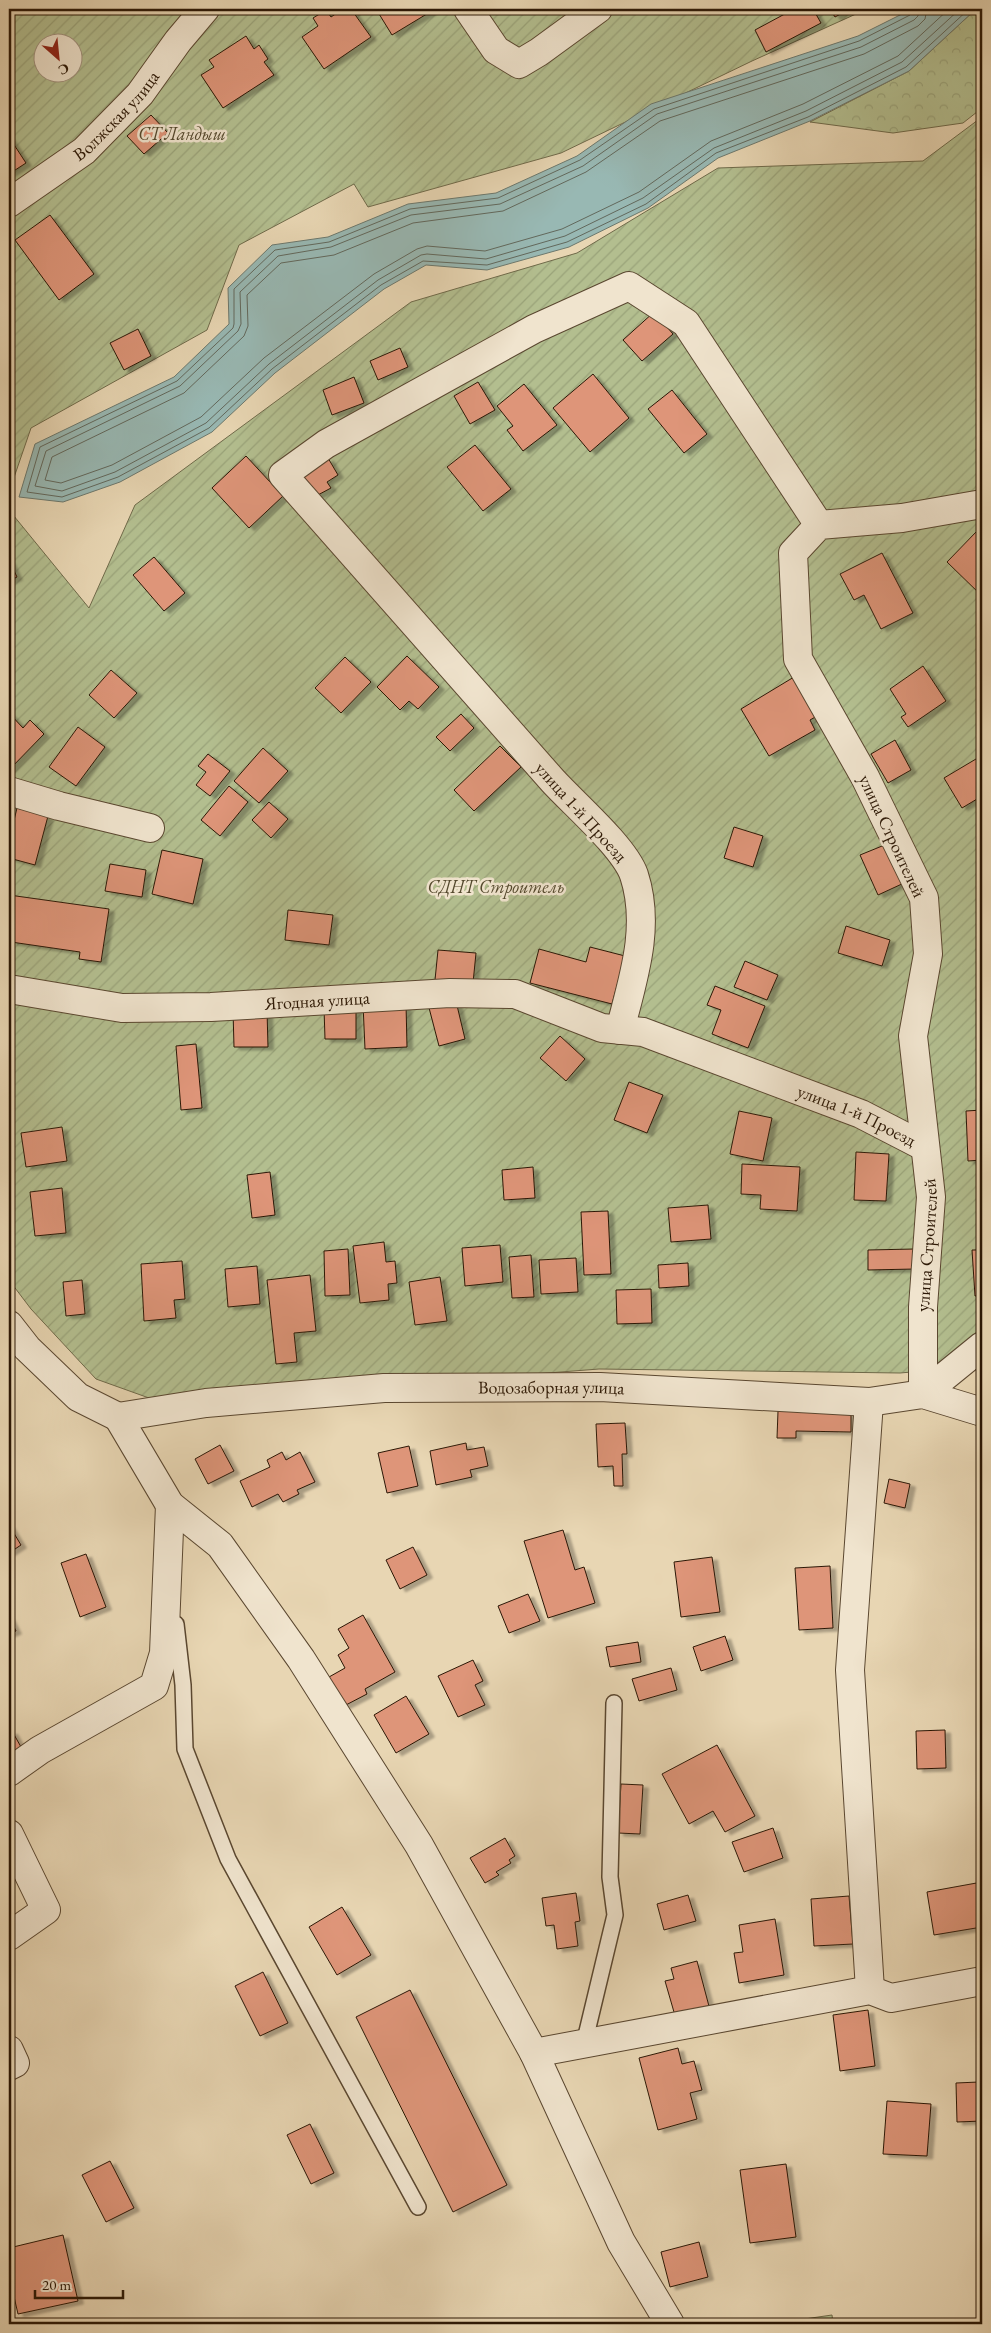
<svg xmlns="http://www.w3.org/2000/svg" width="991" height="2333" viewBox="0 0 991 2333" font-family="'EB Garamond',serif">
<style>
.forest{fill:url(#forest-crowns);stroke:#6f6a4a}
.park{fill:#b3be8f;stroke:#6f6a4a}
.garden{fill:url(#garden-furrows);stroke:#6f6a4a;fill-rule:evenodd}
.water{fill:#98b8b3;stroke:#6c786d}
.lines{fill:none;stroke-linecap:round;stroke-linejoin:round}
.shore{stroke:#62685c;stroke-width:1}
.building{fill:#de9579;stroke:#2b1705;filter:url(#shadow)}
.service-casing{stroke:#5a4730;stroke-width:18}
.minor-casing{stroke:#5a4730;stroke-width:30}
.service{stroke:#f0e4ce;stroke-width:15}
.minor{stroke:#f0e4ce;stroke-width:28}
.labels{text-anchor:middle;stroke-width:5;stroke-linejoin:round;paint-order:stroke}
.street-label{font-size:18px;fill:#2b1705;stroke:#f0e4ce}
.park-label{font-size:18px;font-style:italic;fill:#54492e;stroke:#f0e4ce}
</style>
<defs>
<pattern id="forest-crowns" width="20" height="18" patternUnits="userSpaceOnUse" patternTransform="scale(1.25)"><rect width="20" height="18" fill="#b3be8f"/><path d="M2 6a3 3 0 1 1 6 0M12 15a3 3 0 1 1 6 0" fill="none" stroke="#9aa37a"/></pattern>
<pattern id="garden-furrows" width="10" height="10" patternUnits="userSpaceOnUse" patternTransform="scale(1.25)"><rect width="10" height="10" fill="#b3be8f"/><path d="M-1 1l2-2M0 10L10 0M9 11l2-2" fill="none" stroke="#9aa37a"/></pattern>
<filter id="shadow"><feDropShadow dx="5.5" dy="3" stdDeviation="1" flood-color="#0004"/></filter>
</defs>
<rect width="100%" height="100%" fill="#e8d6b3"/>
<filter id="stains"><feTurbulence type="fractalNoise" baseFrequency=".004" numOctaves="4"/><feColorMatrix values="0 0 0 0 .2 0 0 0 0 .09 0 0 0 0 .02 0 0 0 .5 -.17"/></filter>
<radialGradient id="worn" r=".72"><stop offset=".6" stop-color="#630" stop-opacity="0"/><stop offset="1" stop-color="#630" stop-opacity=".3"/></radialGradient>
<!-- forest -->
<path class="forest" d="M976,9h6v99l-19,15 -70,10 -83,-11 99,-51z"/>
<!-- park -->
<path class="park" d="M832,2315l1,9h-63z"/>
<!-- garden -->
<g class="garden">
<path d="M9,9h858l-115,52 -191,92 -193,54 -14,-23 -115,61 -32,85 -176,98 -22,64zM42,42h30v30h-30z"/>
<path d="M982,117v1249l-82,7 -301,-4 -436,34 -67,-24 -65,-70 -22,-29v-770l80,98 46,-103 276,-203 166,-49 141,-85 205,-7z"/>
</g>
<!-- water -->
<path class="water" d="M912,9h64l-67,62 -99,50 -92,37 -70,50 -79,39 -82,23 -61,-5 -42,24 -109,84 -63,59 -92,50 -57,20 -44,-5 16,-53 139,-67 55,-53 -1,-36 44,-43 56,-8 80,-33 88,-11 81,-37 74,-52 207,-68z"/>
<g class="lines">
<!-- shore -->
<g class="shore">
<path d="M913,9l-3,6 -51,26 -205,68 -74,51 -82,38 -88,11 -81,33 -54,8 -41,39v35l-1,4 -56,53 -137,66 -13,45 35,5 56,-20 91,-49 63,-59 109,-84 42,-24 64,4 80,-23 79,-38 70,-51 92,-36 98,-50 63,-58"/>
<path d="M919,9l-1,7 -4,4 -53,27 -204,67 -74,52 -83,38 -89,11 -80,32 -53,9 -38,36 1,32 -3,7 -58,55 -134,65 -11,35 27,5 53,-19 91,-49 63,-59 109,-84 43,-25 6,-1 59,5 79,-23 78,-38 71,-50 92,-37 96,-49 58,-53"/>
<path d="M927,9l-2,10 -7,7 -54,28 -204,67 -74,51 -83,39 -90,12 -79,32 -53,8 -34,32 1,31 -4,10 -60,57 -132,64 -7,23 16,3 51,-18 89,-48 63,-59 110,-84 43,-25 10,-3 58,5 77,-22 77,-37 72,-51 92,-37 95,-48 51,-47"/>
</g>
</g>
<!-- building -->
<g class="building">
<path d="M343,9h8l20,28 -47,32 -22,-32 16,-11 -5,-8 13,-8 5,7z"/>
<path d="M376,9h59l-43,26z"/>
<path d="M794,9h19l8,14 -55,29 -11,-22z"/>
<path d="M830,9h20l-15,8z"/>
<path d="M246,36l8,13 5,-4 9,14 -4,3 10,13 -51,33 -22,-33 13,-8 -5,-7z"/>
<path d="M151,115l17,18 -24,21 -17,-18z"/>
<path d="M9,137l17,26 -17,11z"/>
<path d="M50,215l44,59 -35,26 -44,-60z"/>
<path d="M654,312l19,22 -31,27 -19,-21z"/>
<path d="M138,329l13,27 -27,14 -14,-27z"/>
<path d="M400,348l8,19 -30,13 -8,-19z"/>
<path d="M593,374l36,44 -39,34 -37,-44z"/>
<path d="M354,377l10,26 -32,12 -9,-25z"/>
<path d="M478,382l17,28 -25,14 -16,-28z"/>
<path d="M524,384l33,41 -34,26 -16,-21 6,-4 -16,-20z"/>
<path d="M672,390l35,44 -23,19 -36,-44z"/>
<path d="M475,445l36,44 -28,22 -36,-44z"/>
<path d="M246,456l37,40 -34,32 -37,-40z"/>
<path d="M328,458l10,17 -11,7 4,6 -15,8 -14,-22z"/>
<path d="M977,531l5,6v59l-35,-34z"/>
<path d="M882,553l31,60 -32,16 -17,-34 -10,5 -14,-26z"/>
<path d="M154,557l31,36 -21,18 -31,-36z"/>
<path d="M9,560l8,17 -8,4z"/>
<path d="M407,656l32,31 -21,22 -9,-8 -9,9 -23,-23z"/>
<path d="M345,657l26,25 -30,31 -26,-25z"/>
<path d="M923,666l23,35 -38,26 -7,-10 5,-3 -16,-25z"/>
<path d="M111,670l26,23 -23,25 -25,-23z"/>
<path d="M794,677l23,39 -7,4 5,10 -46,26 -28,-47z"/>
<path d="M9,713l14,15 7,-8 14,14 -35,36z"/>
<path d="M461,714l13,14 -24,23 -14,-14z"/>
<path d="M78,727l27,20 -29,39 -27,-19z"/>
<path d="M895,740l16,30 -23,13 -17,-29z"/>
<path d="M500,746l21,21 -47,44 -20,-21z"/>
<path d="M263,748l25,23 -29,32 -25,-22z"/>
<path d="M208,754l22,17 -20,25 -14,-11 10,-13 -8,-6z"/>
<path d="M981,756l1,40 -20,12 -18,-30z"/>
<path d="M229,786l19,16 -28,34 -19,-16z"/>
<path d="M269,802l19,17 -17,19 -19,-18z"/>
<path d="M17,808l31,8 -13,49 -26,-7v-17z"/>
<path d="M734,827l29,9 -10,31 -29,-9z"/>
<path d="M887,844l17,39 -26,12 -18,-40z"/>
<path d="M162,850l41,9 -10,45 -41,-10z"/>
<path d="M110,864l36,6 -4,27 -37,-6z"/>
<path d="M9,895l100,14 -8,53 -22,-3 1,-7 -69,-10z"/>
<path d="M288,910l45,5 -4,30 -44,-5z"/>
<path d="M846,926l44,14 -8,26 -44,-13z"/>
<path d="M590,947l35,9 -13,48 -82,-21 9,-34 47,13z"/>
<path d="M438,950l38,3 -3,30 -38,-3z"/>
<path d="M745,961l33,14 -11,25 -33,-13z"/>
<path d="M715,986l50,20 -17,42 -36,-14 9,-24 -14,-5z"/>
<path d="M455,997l10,42 -26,7 -11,-42z"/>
<path d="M406,1003l1,44 -42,2 -2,-45z"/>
<path d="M356,1007v32h-31l-1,-31z"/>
<path d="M233,1010h34l1,37h-34z"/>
<path d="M560,1036l25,23 -19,22 -26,-23z"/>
<path d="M196,1044l6,64 -21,2 -5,-64z"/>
<path d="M629,1082l34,13 -16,38 -33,-13z"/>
<path d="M982,1110v50l-14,1 -2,-50z"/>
<path d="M739,1111l33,7 -9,43 -33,-7z"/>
<path d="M62,1127l5,34 -41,6 -5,-34z"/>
<path d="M856,1152l33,2 -3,47 -32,-1z"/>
<path d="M742,1164l58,3 -3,44 -37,-2 1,-14 -20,-1z"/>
<path d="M533,1167l2,31 -31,2 -2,-30z"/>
<path d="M270,1172l5,43 -23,3 -5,-43z"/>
<path d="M62,1188l4,45 -31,3 -5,-44z"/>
<path d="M708,1205l3,34 -40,3 -3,-34z"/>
<path d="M608,1211l3,63 -27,1 -3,-63z"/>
<path d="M384,1242l2,20 9,-1 2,22 -9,1 1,16 -29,3 -7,-57z"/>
<path d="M500,1245l3,37 -38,4 -3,-38z"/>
<path d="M348,1249l2,46 -25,1 -1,-45z"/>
<path d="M914,1249l1,20 -47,1v-20z"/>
<path d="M972,1250h10v45l-7,1z"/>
<path d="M531,1255l3,42 -22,1 -3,-41z"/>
<path d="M576,1258l2,34 -37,2 -2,-34z"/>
<path d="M182,1261l3,38 -11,1 2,18 -32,3 -3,-57z"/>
<path d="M688,1263l1,23 -30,2 -1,-23z"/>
<path d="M257,1266l3,38 -32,3 -3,-38z"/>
<path d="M310,1275l6,56 -22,2 3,29 -21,2 -9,-84z"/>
<path d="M440,1277l7,44 -32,4 -6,-43z"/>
<path d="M82,1280l3,34 -19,2 -3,-34z"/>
<path d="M651,1289l1,34 -35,1 -1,-34z"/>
<path d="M778,1411l73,2v19l-55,-1v7h-19z"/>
<path d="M625,1423l2,31h-5l1,32h-9l-1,-20 -15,1 -2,-43z"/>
<path d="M466,1443l1,7 17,-3 4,19 -18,4 2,7 -36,8 -6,-34z"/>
<path d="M220,1445l14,26 -26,13 -13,-25z"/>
<path d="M409,1446l9,40 -31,7 -9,-40z"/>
<path d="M282,1452l4,8 14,-8 15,30 -18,8 2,4 -16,8 -5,-8 -26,13 -12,-26 30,-14 -3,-7z"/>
<path d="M889,1479l21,5 -5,24 -21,-5z"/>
<path d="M9,1525l12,20 -12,8z"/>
<path d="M563,1530l12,40 9,-3 11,36 -47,15 -24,-77z"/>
<path d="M413,1547l14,28 -27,14 -14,-29z"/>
<path d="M86,1554l20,53 -26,10 -19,-54z"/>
<path d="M712,1557l8,55 -39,5 -7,-55z"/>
<path d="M830,1566l3,62 -34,2 -4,-62z"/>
<path d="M528,1594l12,27 -31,12 -11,-27z"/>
<path d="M363,1615l32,57 -30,17 2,5 -23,12 -15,-29 16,-9 -7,-13 11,-7 -11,-19z"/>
<path d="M9,1617l7,14 -7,3z"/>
<path d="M725,1636l8,24 -32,11 -8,-24z"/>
<path d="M638,1642l3,20 -31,5 -4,-20z"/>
<path d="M473,1660l10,21 -8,4 10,20 -27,12 -20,-41z"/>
<path d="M671,1668l6,22 -38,11 -7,-22z"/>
<path d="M406,1696l23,38 -33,19 -22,-38z"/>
<path d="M945,1730l1,38 -29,1 -1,-38z"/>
<path d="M12,1731l13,23 -16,9v-31z"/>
<path d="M717,1745l38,71 -30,16 -12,-21 -24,13 -27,-50z"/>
<path d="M621,1784l22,1 -3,49 -22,-1z"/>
<path d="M773,1828l10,30 -39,14 -12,-30z"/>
<path d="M505,1838l10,18 -6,4 2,3 -15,9 3,3 -14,8 -15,-25z"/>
<path d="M982,1882v45l-48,8 -7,-43z"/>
<path d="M576,1893l4,28 -5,1 3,24 -21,3 -3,-24 -8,1 -4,-28z"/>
<path d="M688,1895l8,26 -32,9 -7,-26z"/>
<path d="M849,1896l4,48 -39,2 -3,-47z"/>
<path d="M342,1907l29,48 -34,20 -28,-48z"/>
<path d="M775,1919l9,56 -45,8 -5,-30 9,-1 -4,-27z"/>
<path d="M697,1961l13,49 -34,9 -11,-38 9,-2 -3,-11z"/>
<path d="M263,1972l25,51 -28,13 -25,-50z"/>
<path d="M410,1990l97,195 -54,27 -97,-195z"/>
<path d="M868,2010l7,56 -35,5 -7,-56z"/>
<path d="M678,2048l4,16 12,-3 8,29 -12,3 7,26 -39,11 -19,-72z"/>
<path d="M979,2082v13h3v26l-25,1 -1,-39z"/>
<path d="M887,2101l44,3 -4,52 -44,-2z"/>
<path d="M310,2124l24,49 -23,11 -24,-49z"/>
<path d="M110,2161l24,47 -28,14 -24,-47z"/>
<path d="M786,2164l10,73 -46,6 -10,-73z"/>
<path d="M63,2235l15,66 -60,13 -9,-39v-27z"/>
<path d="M699,2242l9,35 -38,10 -9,-35z"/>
</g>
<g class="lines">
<!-- service casing -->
<g class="service-casing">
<g id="service">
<path d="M176,1624l7,61 2,64 43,110 190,348"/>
<path d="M584,2044l31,-129 -5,-38 4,-174"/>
</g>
</g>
<!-- minor casing -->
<g class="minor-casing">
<g id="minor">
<path d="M468,9l28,41 23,14 20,-12 59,-43"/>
<path id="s1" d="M9,203l75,-52 56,-57 38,-53 27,-32"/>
<path d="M9,791l50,15 91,22"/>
<path id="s2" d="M9,989l113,19 89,-1 239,-14 65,1 87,34 41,4 218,82 64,33"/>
<path d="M620,1030c13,-51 31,-103 14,-155 -10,-28 -59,-70 -81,-94 -90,-102 -180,-204 -270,-306l43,-31 208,-115 95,-43 57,37 133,202"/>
<path d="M9,1325l18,23 51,49 40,20"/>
<path id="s3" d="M923,1394v-87l8,-110 -18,-161 15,-82 -4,-56 -59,-121 -67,-118 -5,-106 26,-28 83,-7 80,-14"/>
<path d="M923,1394l59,-48"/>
<path d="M869,1402l-19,268 20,320"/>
<path d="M118,1417l52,88 50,40 81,114 118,186 115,208 87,189 49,82"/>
<path id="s4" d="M118,1417l88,-14 178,-15 216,-1 269,15 54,-8 59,18"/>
<path d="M9,1772l31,-22 114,-64 10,-33 6,-148"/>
<path d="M9,1834l37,76 -37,26"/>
<path d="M9,2050l6,13 -6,3"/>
<path d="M534,2053l336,-63 21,8 91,-17"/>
</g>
</g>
<!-- service -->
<use href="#service" class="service"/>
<!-- minor -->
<use href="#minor" class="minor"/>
</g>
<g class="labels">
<!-- street labels -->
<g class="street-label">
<text dy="6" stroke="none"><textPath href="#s1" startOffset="139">Волжская улица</textPath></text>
<text transform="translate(581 812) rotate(48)" y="6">улица 1-й Проезд</text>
<text transform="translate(892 836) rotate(65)" y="6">улица Строителей</text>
<text dy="6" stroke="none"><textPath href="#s2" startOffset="310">Ягодная улица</textPath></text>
<text dy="6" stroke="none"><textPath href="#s2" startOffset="872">улица 1-й Проезд</textPath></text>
<text dy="6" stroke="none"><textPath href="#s3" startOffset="149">улица Строителей</textPath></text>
<text dy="6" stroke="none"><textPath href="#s4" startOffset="435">Водозаборная улица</textPath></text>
</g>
<!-- park labels -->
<g class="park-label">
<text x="182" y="140">СТ Ландыш</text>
<text x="496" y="893">СДНТ Строитель</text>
</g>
</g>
<!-- margin -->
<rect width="991" height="2333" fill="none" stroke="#e8d6b3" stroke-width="30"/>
<rect x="10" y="10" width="971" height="2313" fill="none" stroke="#2b1705" stroke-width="2.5"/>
<rect x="15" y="15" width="961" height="2303" fill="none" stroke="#2b1705"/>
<!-- north arrow -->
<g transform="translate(58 58) rotate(153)"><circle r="24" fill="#f0e4ce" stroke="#a1927e"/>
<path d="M0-4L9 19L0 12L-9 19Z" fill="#8f2418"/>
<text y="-8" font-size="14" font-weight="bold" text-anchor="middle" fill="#2b1705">С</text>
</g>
<!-- scale -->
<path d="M35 2290v8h88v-8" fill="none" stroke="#2b1705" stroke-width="2.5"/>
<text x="42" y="2290" font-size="15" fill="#2b1705" stroke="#f0e4ce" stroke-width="4" paint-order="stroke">20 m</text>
<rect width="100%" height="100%" filter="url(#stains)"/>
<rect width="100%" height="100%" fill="url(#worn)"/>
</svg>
